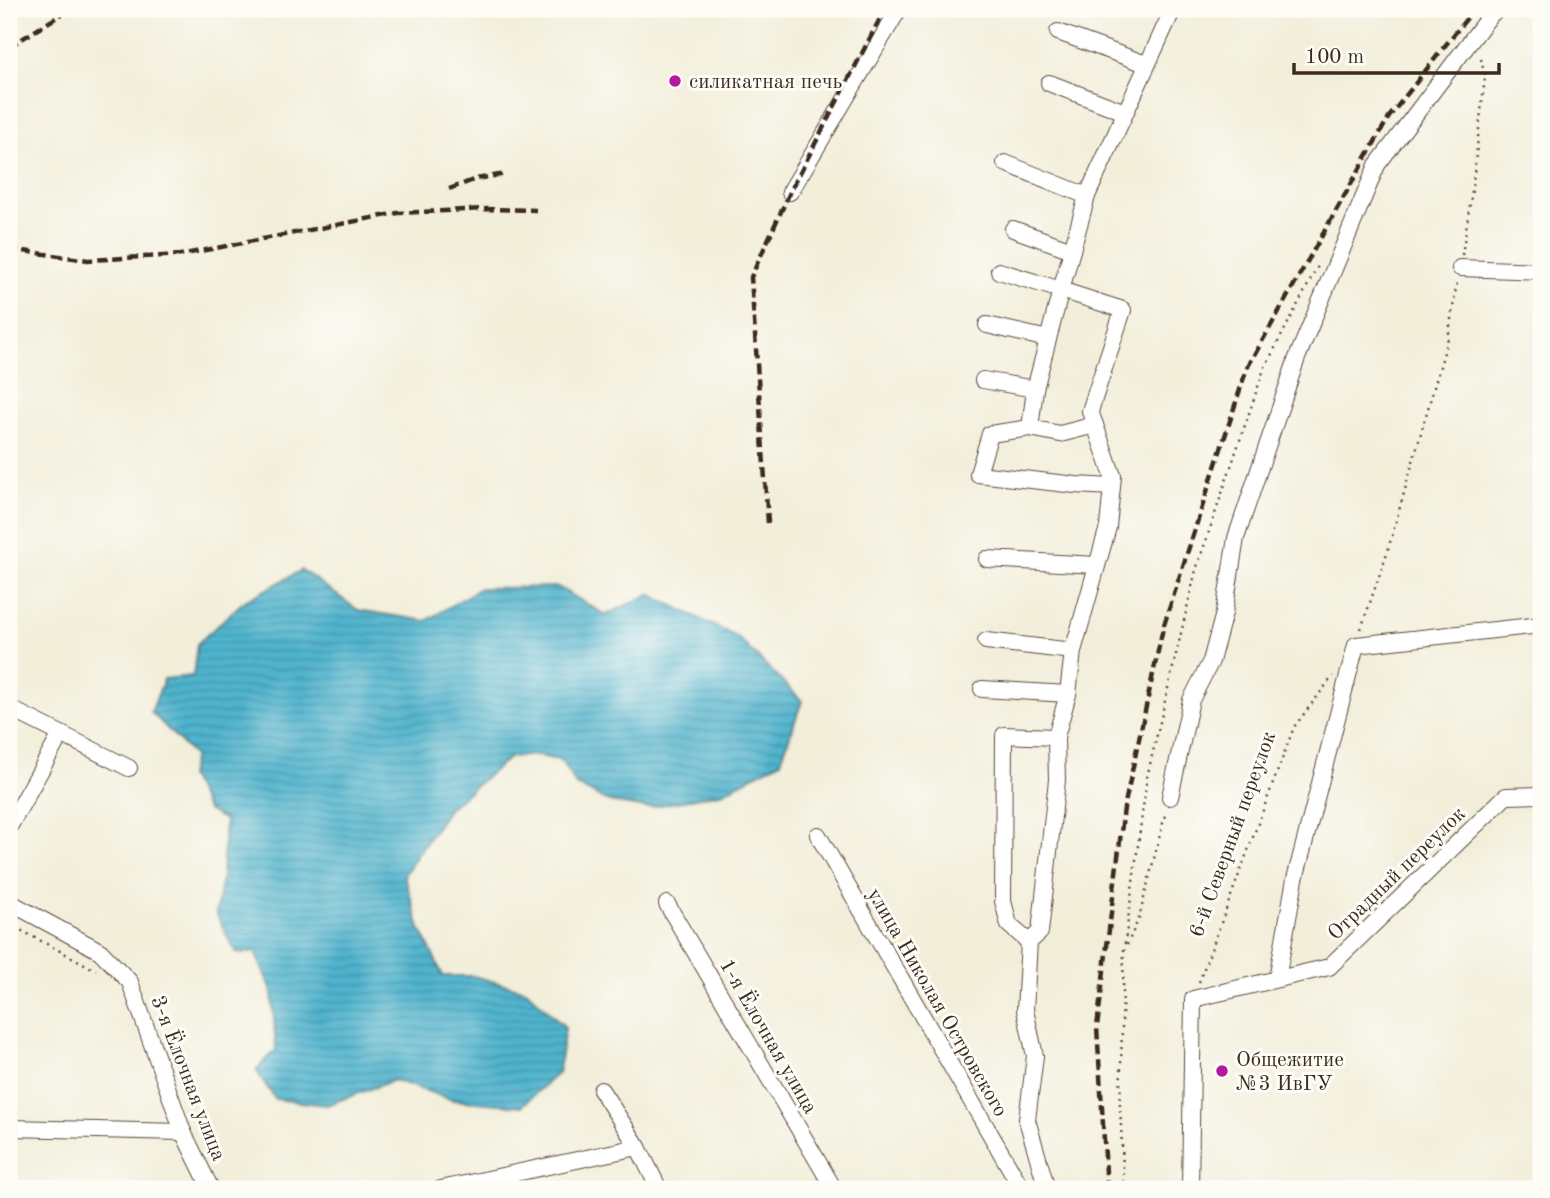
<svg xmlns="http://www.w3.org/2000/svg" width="1550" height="1198" viewBox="0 0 1550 1198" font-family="'Old Standard TT',serif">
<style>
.water{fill:url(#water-rules);stroke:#456f76;stroke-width:2}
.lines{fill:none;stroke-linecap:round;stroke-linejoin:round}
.minor-casing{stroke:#56473a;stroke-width:18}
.path{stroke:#56473a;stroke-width:2.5;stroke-dasharray:2 5;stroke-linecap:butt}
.minor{stroke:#fff;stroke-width:16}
.rail{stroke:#3b2a1e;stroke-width:4.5;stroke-dasharray:10 5;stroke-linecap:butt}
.poi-dot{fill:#b5179e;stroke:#fdfcf7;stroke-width:2.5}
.labels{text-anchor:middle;stroke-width:6;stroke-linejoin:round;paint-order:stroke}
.poi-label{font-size:21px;fill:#3b2a1e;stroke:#fdfcf7;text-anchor:start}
.street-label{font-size:21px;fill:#3b2a1e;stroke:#fdfcf7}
</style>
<defs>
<pattern id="water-rules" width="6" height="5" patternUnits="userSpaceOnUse" patternTransform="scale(1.75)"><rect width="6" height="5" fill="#4fb4ce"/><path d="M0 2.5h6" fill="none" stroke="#4393a7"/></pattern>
</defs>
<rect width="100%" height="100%" fill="#fdfcf7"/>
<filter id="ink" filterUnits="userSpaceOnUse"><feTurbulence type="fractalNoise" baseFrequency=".0143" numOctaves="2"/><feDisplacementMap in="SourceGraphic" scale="14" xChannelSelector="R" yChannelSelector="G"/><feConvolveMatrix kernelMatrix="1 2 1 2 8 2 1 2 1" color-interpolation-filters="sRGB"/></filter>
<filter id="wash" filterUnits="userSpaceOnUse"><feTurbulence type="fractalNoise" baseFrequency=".00686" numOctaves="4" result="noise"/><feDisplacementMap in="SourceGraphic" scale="28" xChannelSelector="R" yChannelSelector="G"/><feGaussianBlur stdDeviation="1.57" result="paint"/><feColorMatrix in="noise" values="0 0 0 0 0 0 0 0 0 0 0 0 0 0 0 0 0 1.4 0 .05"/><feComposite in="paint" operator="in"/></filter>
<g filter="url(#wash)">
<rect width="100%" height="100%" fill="#f2eeda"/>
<!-- water -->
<path class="water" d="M302,570l56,40 68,11 54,-33 78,-1 48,28 44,-21 87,43 65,64 -21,60 -57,31 -77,16 -38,-6 -33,-17 -14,-24 -27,-6 -25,2 -61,51 -45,67 16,53 23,48h30l53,14 39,37 -7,46 -36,33 -69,-6 -59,-20 -67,25 -52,-6 -19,-29 20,-20 -4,-59 -17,-39 -19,1 -20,-40 6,-37 3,-56 -18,-10 -18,-34 5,-20 -43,-44 13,-33 29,-3 4,-32 46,-42z"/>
</g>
<g filter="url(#ink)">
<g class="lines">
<!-- minor casing -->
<g class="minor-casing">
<g id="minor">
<path d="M1058,32l88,32"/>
<path d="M1049,83l76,29"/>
<path d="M1005,163l82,33"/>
<path d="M790,192l109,-183"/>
<path d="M1013,229l59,21"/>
<path d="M1460,268l81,3"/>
<path d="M999,271l62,19 -26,99 -5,39 30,6 35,-9"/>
<path d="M987,325l61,14"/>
<path d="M983,380l52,9"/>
<path d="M1030,428l-40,6 -12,40 98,11 36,2"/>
<path d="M987,559l110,6"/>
<path d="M986,641l87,10"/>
<path d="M982,689l86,5"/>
<path d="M9,708l120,60"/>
<path d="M1170,797l21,-97 20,-39 13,-48 12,-75 61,-180 80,-193 114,-151 8,-5"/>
<path d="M9,827l52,-93"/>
<path d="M818,835l204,354"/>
<path d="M9,902l91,49 30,31 53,150 28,57"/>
<path d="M667,904l167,285"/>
<path d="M1029,942l-20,-17 -6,-24 1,-166 52,2"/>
<path d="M1277,979l18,-100 61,-234 185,-20"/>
<path d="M601,1090l37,57 21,42"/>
<path d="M9,1128l174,4"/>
<path d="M441,1189l197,-42"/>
<path d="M1047,1189l-20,-69 8,-64 -10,-46 4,-68 11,-10 17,-152 -1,-43 12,-43 5,-43 35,-124 5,-51 -23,-65 33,-101 -62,-20 26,-94 86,-187"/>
<path d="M1190,1189l3,-190 136,-32 177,-171 35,-1"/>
</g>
</g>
<!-- path -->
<g class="path">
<path d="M1462,255l10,-65 13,-113 -5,-23"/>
<path d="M1361,629l26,-76 61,-215 9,-56"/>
<path d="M9,924l87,46"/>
<path d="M1127,945l12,-27 27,-107"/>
<path d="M1199,982l95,-255 39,-51"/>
<path d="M1124,1189l-4,-84 4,-155 23,-173 49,-207 68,-201 55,-105"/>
<path d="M1524,1189l17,-1"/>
</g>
<!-- minor -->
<use href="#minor" class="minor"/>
<!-- rail -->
<g class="rail">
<path d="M9,47l61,-38"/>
<path d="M449,189l27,-10 30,-5"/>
<path d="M9,249l79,11 92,-5 218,-42 89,-4 49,1"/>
<path d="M768,523l-17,-246 39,-85 95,-183"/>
<path d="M1107,1189l-10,-162 27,-219 39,-180 84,-260 142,-251 85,-108"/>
</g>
</g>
</g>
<!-- markers -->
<g class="poi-dot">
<circle cx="675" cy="81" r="7"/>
<circle cx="1222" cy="1071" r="7"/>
</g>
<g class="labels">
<!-- poi labels -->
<g class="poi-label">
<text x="689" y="88">силикатная печь</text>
<text x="1236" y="1066">Общежитие<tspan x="1236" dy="24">№3 ИвГУ</tspan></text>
</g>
<!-- street labels -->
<g class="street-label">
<text transform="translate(1232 834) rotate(-70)" y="7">6-й Северный переулок</text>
<text transform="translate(1396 873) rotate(-44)" y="7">Отрадный переулок</text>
<text transform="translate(938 1002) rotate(60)" y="7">улица Николая Островского</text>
<text transform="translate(769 1036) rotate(60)" y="7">1-я Ёлочная улица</text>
<text transform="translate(189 1078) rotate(69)" y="7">3-я Ёлочная улица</text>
</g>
</g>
<!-- margin -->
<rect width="1550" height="1198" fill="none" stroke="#fdfcf7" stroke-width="35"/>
<!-- scale -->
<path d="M1294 63v10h205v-10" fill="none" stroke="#3b2a1e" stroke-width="3.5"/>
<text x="1305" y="63" font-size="21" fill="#3b2a1e" stroke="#fdfcf7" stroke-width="5" paint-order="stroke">100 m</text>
</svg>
